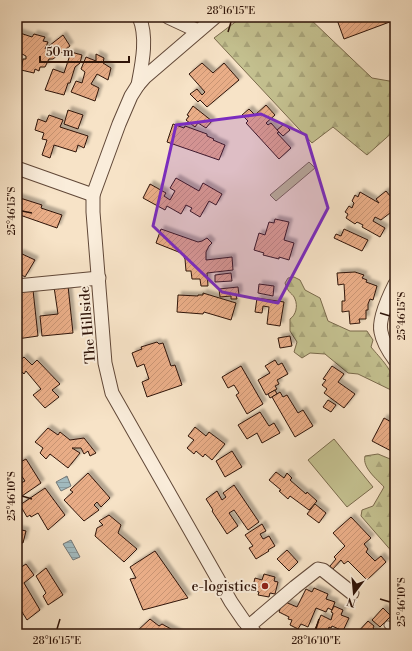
<svg xmlns="http://www.w3.org/2000/svg" width="412" height="651" viewBox="0 0 412 651" font-family="'Libre Bodoni',serif">
<style>
.green{fill:#c4c190;stroke:#7a6a4c}
.forest{fill:url(#forest-firs);stroke:#7a6a4c}
.water{fill:url(#water-rules);stroke:#747877}
.building{fill:url(#building-hatch);stroke:#2f1409;filter:url(#shadow)}
.lines{fill:none;stroke-linecap:round;stroke-linejoin:round}
.service-casing{stroke:#614838;stroke-width:9}
.minor-casing{stroke:#614838;stroke-width:15}
.service{stroke:#faeddb;stroke-width:7}
.minor{stroke:#faeddb;stroke-width:13}
.marked{fill:#7b2cbf;fill-opacity:0.2;stroke:#7b2cbf;stroke-width:3;stroke-linejoin:round}
.ticks{fill:none;stroke:#2f1409;stroke-width:1.5}
.poi-dot{fill:#8f2418;stroke:#faeddb;stroke-width:1.5}
.labels{text-anchor:middle;stroke-width:4;stroke-linejoin:round;paint-order:stroke}
.street-label{font-size:14px;fill:#2f1409;stroke:#faeddb}
.poi-label{font-size:14px;fill:#2f1409;stroke:#faeddb;text-anchor:end}
.neatline{fill:none;stroke:#2f1409;stroke-width:1.5}
.ticks-label{font-size:10px;text-anchor:middle;fill:#2f1409}
</style>
<defs>
<pattern id="forest-firs" width="22" height="20" patternUnits="userSpaceOnUse"><rect width="22" height="20" fill="#c4c190"/><path d="M5 1l3.5 6h-7zM16 11l3.5 6h-7z" fill="#a9a57b"/></pattern>
<pattern id="water-rules" width="6" height="5" patternUnits="userSpaceOnUse"><rect width="6" height="5" fill="#a2bbc0"/><path d="M0 2.5h6" fill="none" stroke="#8ca0a4"/></pattern>
<pattern id="building-hatch" width="6" height="6" patternUnits="userSpaceOnUse"><rect width="6" height="6" fill="#e9ad87"/><path d="M-1 1l2-2M0 6l6-6M5 7l2-2" fill="none" stroke="#c89473"/></pattern>
<filter id="shadow"><feDropShadow dx="3.5" dy="-3.5" stdDeviation="1" flood-color="#0004"/></filter>
</defs>
<rect width="100%" height="100%" fill="#f7e3c7"/>
<filter id="stains"><feTurbulence type="fractalNoise" baseFrequency=".005" numOctaves="4"/><feColorMatrix values="0 0 0 0 .2 0 0 0 0 .09 0 0 0 0 .02 0 0 0 .5 -.17"/></filter>
<radialGradient id="worn" r=".72"><stop offset=".6" stop-color="#630" stop-opacity="0"/><stop offset="1" stop-color="#630" stop-opacity=".3"/></radialGradient>
<!-- green -->
<g class="green">
<path d="M309,162l6,6 -39,33 -6,-6z"/>
<path d="M334,439l39,48 -26,20 -39,-47z"/>
</g>
<!-- forest -->
<g class="forest">
<path d="M242,17h66l64,61 23,4v48l-28,25 -34,-28 -21,16 -98,-105z"/>
<path d="M294,277l6,3 5,10 15,8 8,23 22,10h17l6,9 -2,7c9,11 24,25 24,40l-4,3 -33,-16 -10,-1 -23,-19 -15,-1 -8,5 -8,-6 3,-10 -7,-11v-12c6,-4 8,-13 5,-20 -2,-6 -7,-5 -10,-16l3,-5z"/>
<path d="M378,454l17,7v113l-3,-10 2,-10 -33,-38 1,-6 11,-4 11,-19c-7,-8 -22,-19 -19,-31z"/>
</g>
<!-- water -->
<g class="water">
<path d="M67,476l4,10 -10,5 -5,-9z"/>
<path d="M71,540l9,17 -7,3 -10,-16z"/>
</g>
<!-- building -->
<g class="building">
<path d="M17,17h66v3l-39,-3v4l-27,1z"/>
<path d="M336,17h59v3l-51,19z"/>
<path d="M17,32l15,5 2,-3 11,3 -2,4 5,1 -3,7 18,-14 7,11 -17,13h-4l-4,8h-5l-1,4 -4,-2 -1,4 -13,-3 2,-11h3v-3l-4,-2 -5,2z"/>
<path d="M71,52l11,3 -2,8 -5,4 -5,16h-2l-4,12 -19,-5 8,-21 11,4z"/>
<path d="M96,54l8,4 -1,5 8,5 -3,12 -11,-6 -6,10 8,4 -4,13 -24,-9 5,-11 6,2 3,-11 -4,-3 5,-12 10,4z"/>
<path d="M202,63l11,10 11,-10 15,17 -32,27 -7,-7 -2,2 -8,-8 7,-5 5,6 3,-3 -16,-18z"/>
<path d="M266,105l9,10 -9,8 2,2 3,-2 8,9 -2,1 14,15 -12,11 -33,-36 2,-2 -6,-6 7,-6 6,6z"/>
<path d="M193,106l19,15 -6,7 -8,-5 -3,4 -9,-7 3,-4 -2,-1z"/>
<path d="M68,110l15,5 -5,14 -14,-5z"/>
<path d="M49,115l14,5 -3,7 28,9 -4,12 -6,-3 -2,7 -22,-7 -4,13 -8,-3 5,-15 -5,-1 2,-6 -9,-3 3,-11 8,3z"/>
<path d="M173,124l11,4 1,-2 22,8v2l7,3 -1,1 12,5 -6,15 -52,-18z"/>
<path d="M284,124l6,6 -7,6 -6,-6z"/>
<path d="M176,178l23,13 4,-8 19,11 -6,11 -7,-4 -9,16 -10,-6 2,-3 -6,-3 -5,9 -14,-8 -2,4 -22,-12 7,-14 16,9 -2,3 6,4 5,-9 -5,-3z"/>
<path d="M386,191l9,11v7l-14,11 -6,-3 -2,4 12,7 -5,9 -18,-10 1,-2 -6,-3 -2,2 -9,-6 2,-4 -3,-2 4,-6 3,2 2,-5 -2,-2 3,-6 3,2 2,-5 19,11 -3,-4z"/>
<path d="M17,197l25,8 -1,3 21,7 -5,13 -40,-14z"/>
<path d="M275,219l14,3 -5,18 10,3 -5,17 -10,-3v2l-16,-4 1,-2 -10,-3 5,-17 6,2 4,-13 5,1z"/>
<path d="M161,229l37,13 4,-1 5,-3 5,5 -3,3 -3,6v8l26,-3 1,13 -26,3 1,13h-7l-1,-7h-8l-1,-8h-5l-1,-12 -2,-4 -2,-2 -25,-10z"/>
<path d="M344,229l24,11 -6,11 -28,-13 2,-4 5,2z"/>
<path d="M20,253l15,7 -10,17 -8,-5v-18l2,1z"/>
<path d="M355,272l9,3 -2,3 5,2 -1,2 11,4 -4,14 -3,-1 -2,5v6h-2v9h-7l1,4 -10,1 -1,-13 -7,1v-11h3l-1,-17 -6,1 -1,-12z"/>
<path d="M231,273l1,8 -17,1v-7z"/>
<path d="M259,284l15,2 -1,10 -15,-3z"/>
<path d="M68,286l5,47 -31,3 -2,-20 18,-2 -4,-27z"/>
<path d="M238,287l1,8h-3l1,4h-6v-3l-11,1 -1,-8z"/>
<path d="M33,290l5,46 -21,3v-21h5l-3,-27z"/>
<path d="M203,293l33,10 -5,17 -27,-8 -1,2 -26,-2 1,-17 20,1v-1h5z"/>
<path d="M257,298l27,4 -4,24 -13,-2 2,-17 -6,-1 -1,7 -7,-1z"/>
<path d="M290,336l2,10 -12,2 -2,-10z"/>
<path d="M157,342l2,2 4,-1 8,23 4,-1 7,20 -35,12 -5,-15 7,-3 -5,-15 -7,3 -5,-14 10,-4 -1,-2z"/>
<path d="M24,357l8,8 5,-5 23,24 -8,6 7,7 -14,11 -12,-13 8,-6 -15,-18 -2,3 -7,-7v-4z"/>
<path d="M275,360l3,5 4,-2 6,11 -11,6 2,4 -4,2 2,3 -11,6 -8,-15 12,-7 -5,-7z"/>
<path d="M241,366l22,38 -16,10 -11,-19 3,-2 -5,-8 -6,3 -6,-11z"/>
<path d="M332,366l12,8 -6,8 17,12 -11,14 -20,-15 3,-4 -5,-4 4,-5 -3,-1z"/>
<path d="M275,390l2,4 -7,4 -2,-4z"/>
<path d="M280,392l3,5 4,-2 11,18 5,-3 10,16 -18,11 -23,-40z"/>
<path d="M328,400l8,5 -5,7 -8,-5z"/>
<path d="M260,412l9,14 5,-3 6,10 -18,10 -5,-10 -10,6 -9,-14z"/>
<path d="M384,418l11,6v29l-23,-12z"/>
<path d="M195,427l11,9 3,-4 16,12 -13,16 -7,-6 -2,3 -7,-6 -2,3 -7,-6 7,-8 -6,-4z"/>
<path d="M48,428l10,7 2,-3 10,8 14,-2 12,15 -6,3 -2,-5 -4,3 -3,-6h-9l8,5 -12,15 -18,-14 -4,5 -6,-6 3,-5 -8,-6z"/>
<path d="M232,451l10,16 -17,10 -9,-16z"/>
<path d="M26,459l15,24 -22,15 -2,-4v-9l8,-4 -8,-12v-5z"/>
<path d="M276,472l8,6 3,-5 5,5 -2,2 16,14 1,-2 10,9 -8,9 -19,-14 -2,3 -9,-8 2,-1 -12,-10z"/>
<path d="M88,473l22,25 -9,9 -4,-5 -3,3 5,5 -15,11 -20,-21 9,-8 -3,-2z"/>
<path d="M234,485l25,37 -11,8 -14,-20 -5,3 9,13 -11,8 -15,-23 1,-1 -7,-11 11,-8 5,9 4,-3 -3,-4z"/>
<path d="M45,488l20,27 -17,15 -10,-17 -7,4 -1,-2 -3,2 -7,-12z"/>
<path d="M315,504l11,9 -7,10 -12,-9z"/>
<path d="M109,515l12,10 -3,8 19,16 -13,13 -29,-26 2,-8 6,-3 -4,-4z"/>
<path d="M351,517l20,21 -7,6 4,5 -2,3 9,9 6,-5 5,6 -19,18 -19,-19 -4,3 -3,-4 -8,9 -3,-3 6,-7 -2,-2 11,-11 -12,-13z"/>
<path d="M17,524h1v5l8,2 -3,12 -6,-1z"/>
<path d="M262,524l4,7 -6,3 3,5 6,-3 6,10 -7,4 1,1 -13,8 -7,-11 4,-2 -8,-11z"/>
<path d="M287,550l11,12 -9,9 -12,-12z"/>
<path d="M155,551l33,47 -45,12 -13,-31 6,-1 -6,-11z"/>
<path d="M26,564l8,11 -10,8 16,27 -13,10 -10,-16v-34z"/>
<path d="M46,568l17,27 -15,10 -5,-9 3,-3 -10,-17z"/>
<path d="M264,574l11,3 -1,4 4,1 -3,12 -5,-1 -1,4 -11,-2 1,-3 -7,-2 3,-12 7,2z"/>
<path d="M314,588l14,6 -2,5 9,3 -3,8 -4,-2 -2,4 -10,-4 -8,19 -7,-3 -3,5 -8,-4 2,-5 -4,-1 1,-2 -10,-5 4,-11 14,6 9,-18 6,3z"/>
<path d="M334,606l9,4 -2,5 8,3 -6,13 -11,-5 -1,2 -2,-1 -3,7 -11,-5 6,-14 10,5 2,-7 -2,-1z"/>
<path d="M383,608l8,8 -11,11 -8,-7z"/>
<path d="M150,619l9,7 3,-2 18,10h-41l-3,-2z"/>
<path d="M368,621l6,5 -1,2 6,6h-23z"/>
</g>
<g class="lines">
<!-- service casing -->
<g class="service-casing">
<path id="service" d="M388,625l7,6"/>
</g>
<!-- minor casing -->
<g class="minor-casing">
<g id="minor">
<path d="M168,17l30,14"/>
<path d="M215,17l-70,60 -7,8 -7,11 -12,28 -26,71v17l12,151 7,30 119,209 13,19 12,13"/>
<path d="M138,85c4,-21 10,-48 1,-68"/>
<path d="M17,168l76,27"/>
<path d="M395,284c-6,12 -17,36 -14,48 2,11 8,20 14,28"/>
<path d="M17,286l82,-8"/>
<path d="M248,627l47,-40 23,-18 5,1 29,23"/>
</g>
</g>
<!-- service -->
<use href="#service" class="service"/>
<!-- minor -->
<use href="#minor" class="minor"/>
</g>
<!-- marked area -->
<path class="marked" d="M261,114l45,21 22,73 -50,95 -56,-11 -69,-66 23,-101z"/>
<!-- ticks -->
<path class="ticks" d="M228,32l3,-10M22,211l10,2M380,313l10,3M22,496l10,3M380,599l10,3M57,629l3,-10M316,629l3,-10"/>
<!-- markers -->
<circle class="poi-dot" cx="265" cy="586" r="4"/>
<g class="labels">
<!-- street labels -->
<g class="street-label">
<text transform="translate(87 325) rotate(-95)" y="5">The Hillside</text>
</g>
<!-- poi labels -->
<g class="poi-label">
<text x="257" y="591">e-logistics</text>
</g>
</g>
<!-- margin -->
<rect width="412" height="651" fill="none" stroke="#f7e3c7" stroke-width="44"/>
<!-- north arrow -->
<g transform="translate(354 593) rotate(196)" stroke="#faeddb" stroke-width="3" paint-order="stroke">
<path d="M0-3L7 15L0 10L-7 15Z" fill="#2f1409"/>
<text y="-6" font-size="11" font-weight="bold" text-anchor="middle" fill="#2f1409">N</text>
</g>
<!-- scale -->
<path d="M40 56v6h89v-6" fill="none" stroke="#2f1409" stroke-width="2"/>
<text x="46" y="56" font-size="12" fill="#2f1409" stroke="#faeddb" stroke-width="3" paint-order="stroke">50 m</text>
<rect x="22" y="22" width="368" height="607" class="neatline"/>
<g class="ticks-label">
<text x="231" y="14">28°16'15"E</text>
<text transform="translate(11 211) rotate(-90)" y="4">25°46'15"S</text>
<text transform="translate(401 316) rotate(-90)" y="4">25°46'15"S</text>
<text transform="translate(11 496) rotate(-90)" y="4">25°46'10"S</text>
<text transform="translate(401 602) rotate(-90)" y="4">25°46'10"S</text>
<text x="57" y="644">28°16'15"E</text>
<text x="316" y="644">28°16'10"E</text>
</g>
<rect width="100%" height="100%" filter="url(#stains)"/>
<rect width="100%" height="100%" fill="url(#worn)"/>
</svg>
